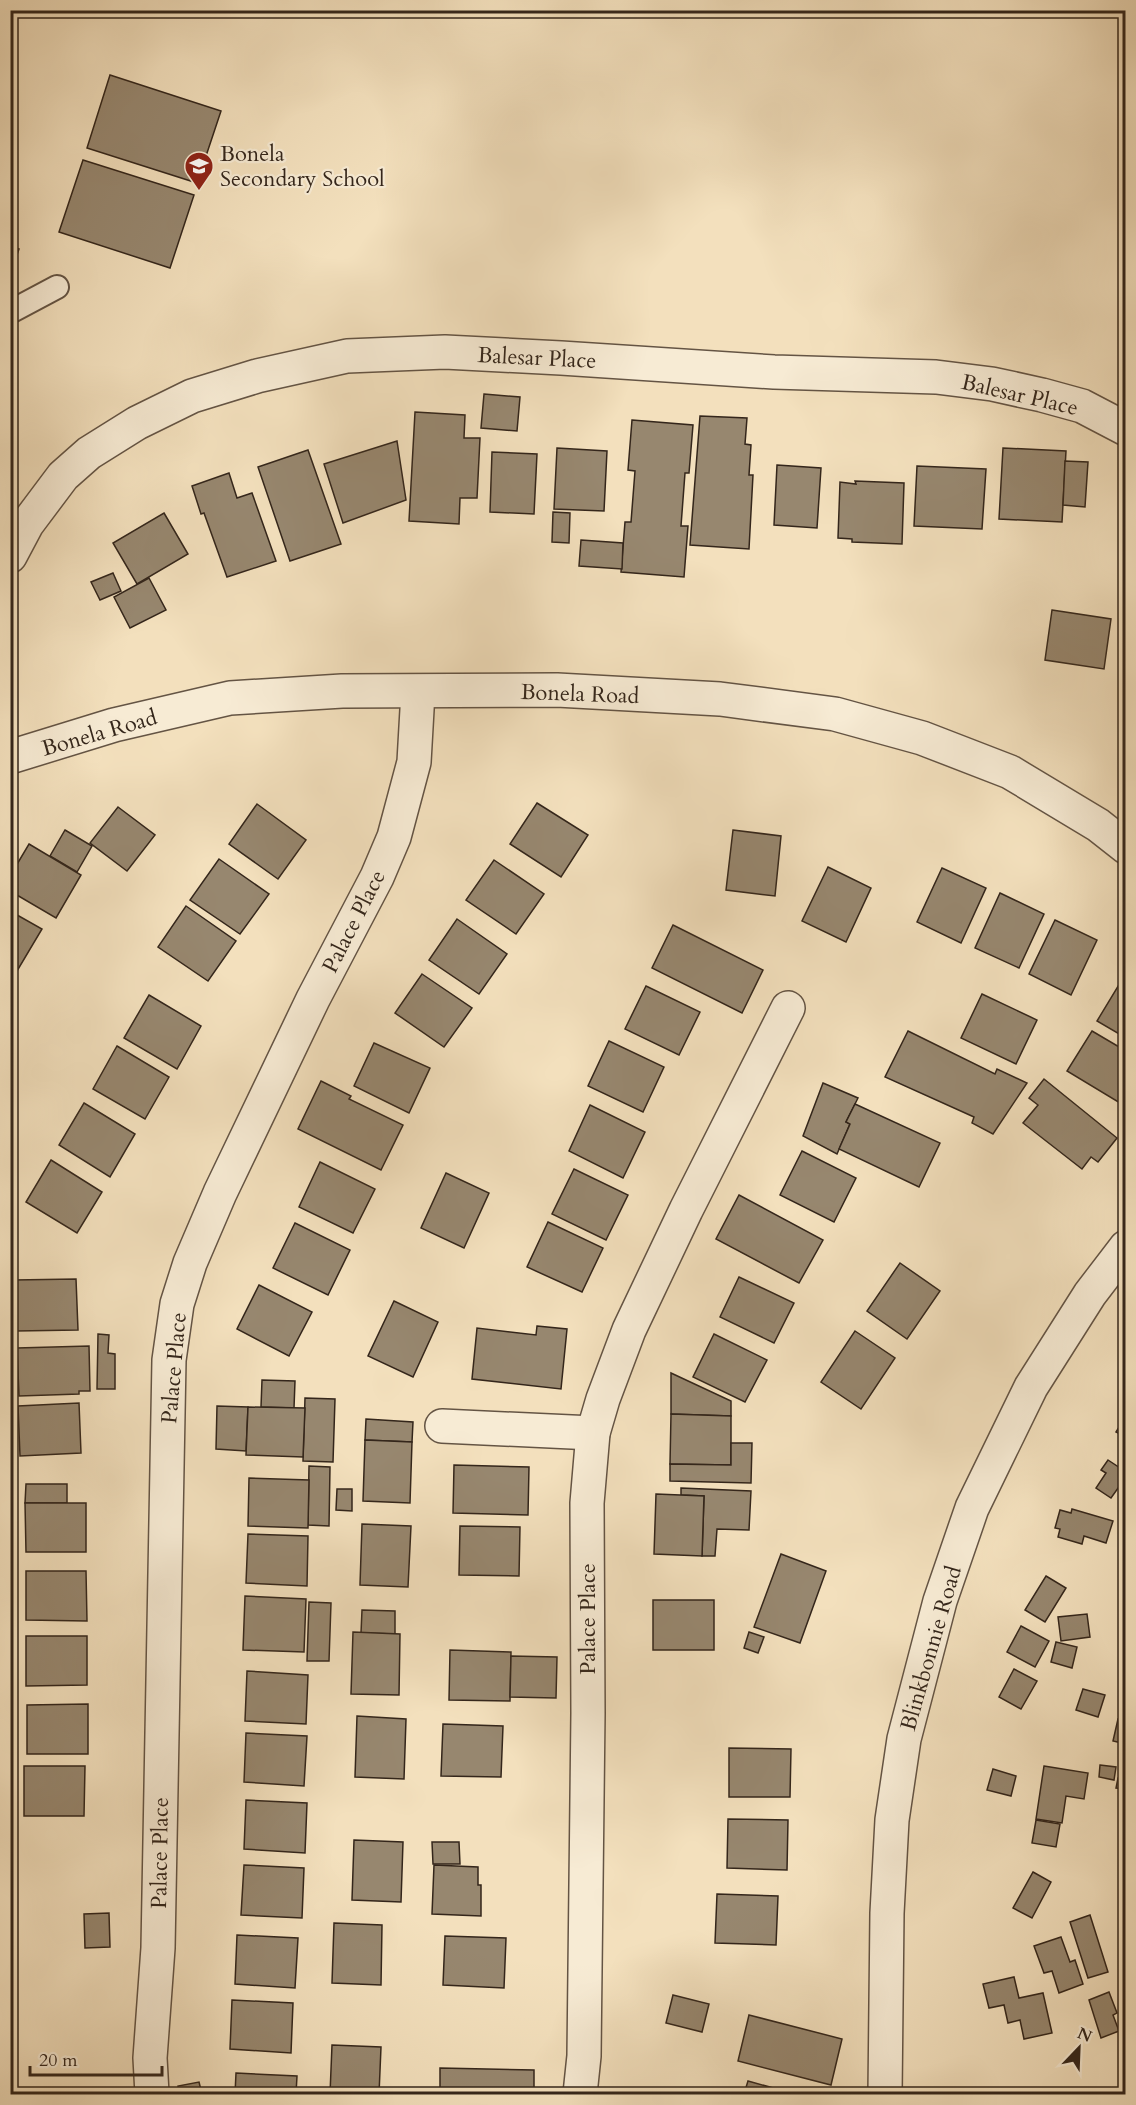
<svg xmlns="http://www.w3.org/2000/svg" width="1136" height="2105" viewBox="0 0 1136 2105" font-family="Cardo,serif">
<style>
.building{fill:#97876f;stroke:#34261b;stroke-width:1.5}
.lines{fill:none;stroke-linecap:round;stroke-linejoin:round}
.lane-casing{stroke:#645444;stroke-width:26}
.street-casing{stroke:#645444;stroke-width:36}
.lane{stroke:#f7ebd4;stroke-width:22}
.street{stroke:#f7ebd4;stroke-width:33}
.labels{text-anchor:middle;stroke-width:4.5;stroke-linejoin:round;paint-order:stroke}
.poi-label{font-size:22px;fill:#34261b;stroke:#f7ebd4;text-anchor:start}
.street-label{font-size:22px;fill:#34261b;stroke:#f7ebd4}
</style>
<rect width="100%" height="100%" fill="#f3e0bd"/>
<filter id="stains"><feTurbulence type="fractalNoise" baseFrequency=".00333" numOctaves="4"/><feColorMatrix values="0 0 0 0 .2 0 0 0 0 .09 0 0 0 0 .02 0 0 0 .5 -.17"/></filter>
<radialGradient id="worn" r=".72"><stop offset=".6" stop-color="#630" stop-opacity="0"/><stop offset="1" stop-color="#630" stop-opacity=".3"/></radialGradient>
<!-- building -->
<g class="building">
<path d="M110,75l111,36 -24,72 -110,-35z"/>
<path d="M83,160l111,35 -24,73 -111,-36z"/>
<path d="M10,246l9,3 -9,26z"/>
<path d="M484,394l36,3 -3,34 -36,-3z"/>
<path d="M415,412l50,3 -1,23h16l-3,60h-17l-1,26 -50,-3z"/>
<path d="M700,416l47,2 -2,26 6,1 -2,30h4l-4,74 -59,-4z"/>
<path d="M632,420l61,5 -4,48h-4l-4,53h7l-4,51 -63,-5 4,-50h6l4,-51 -7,-1z"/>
<path d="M397,441l9,59 -63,23 -19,-59z"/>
<path d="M557,448l50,3 -3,60 -50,-2z"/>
<path d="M1003,448l63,3 -4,71 -63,-3z"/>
<path d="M308,450l33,94 -51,17 -32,-94z"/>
<path d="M492,452l45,2 -3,60 -44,-2z"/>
<path d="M1065,461l23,1 -3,45 -22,-2z"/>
<path d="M777,465l44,3 -4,60 -43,-3z"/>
<path d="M917,466l69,3 -4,60 -68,-3z"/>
<path d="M229,473l8,25 15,-5 24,68 -49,16 -23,-64 -3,1 -9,-28z"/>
<path d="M855,481l49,2 -2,61 -50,-2v-3l-14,-1 2,-56 16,2z"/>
<path d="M553,512l17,1 -1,30 -17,-1z"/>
<path d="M164,513l24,41 -51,30 -24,-41z"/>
<path d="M581,540l42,3 -1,26 -43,-3z"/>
<path d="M113,573l8,18 -21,9 -9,-18z"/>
<path d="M149,578l17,32 -36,18 -16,-31z"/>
<path d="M1052,610l59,9 -7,50 -59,-9z"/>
<path d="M537,803l51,32 -27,42 -51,-33z"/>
<path d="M257,804l49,36 -28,39 -49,-35z"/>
<path d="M118,807l37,28 -28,36 -37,-28z"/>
<path d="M65,830l27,16 -15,26 -27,-16z"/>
<path d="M733,830l48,6 -6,60 -49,-6z"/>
<path d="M29,844l52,31 -25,43 -46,-27v-15z"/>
<path d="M219,859l50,35 -29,40 -50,-34z"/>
<path d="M494,860l50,34 -28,40 -50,-34z"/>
<path d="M828,867l43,21 -25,54 -44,-21z"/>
<path d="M942,868l44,20 -25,55 -44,-21z"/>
<path d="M1000,893l44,21 -25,54 -44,-20z"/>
<path d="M186,906l50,35 -28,40 -50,-34z"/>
<path d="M10,911l32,18 -25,42 -7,-3z"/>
<path d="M457,919l50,35 -28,40 -50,-34z"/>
<path d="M1055,920l42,20 -26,55 -42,-21z"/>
<path d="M673,925l90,45 -21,43 -90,-45z"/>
<path d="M422,974l50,34 -28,39 -49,-34z"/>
<path d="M1123,978l3,2v58l-29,-17z"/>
<path d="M646,986l54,26 -21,43 -54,-26z"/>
<path d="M982,994l55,26 -21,44 -55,-26z"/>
<path d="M149,995l52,31 -24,43 -53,-31z"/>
<path d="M908,1031l87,43 2,-5 30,14 -34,51 -21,-11 2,-6 -89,-40z"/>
<path d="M1092,1031l34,20v44l-6,8 -53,-32z"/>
<path d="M609,1041l55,26 -21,45 -55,-26z"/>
<path d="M374,1043l56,25 -21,45 -55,-27z"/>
<path d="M117,1046l52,31 -24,42 -52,-30z"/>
<path d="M1044,1079l73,59 -19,24 -7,-5 -9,12 -59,-46 15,-18 -9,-7z"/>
<path d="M321,1081l30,15 -2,3 54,26 -22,45 -83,-41z"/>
<path d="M823,1083l35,15 -12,24 4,2 -13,30 -34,-18z"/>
<path d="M84,1103l51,31 -25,43 -51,-32z"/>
<path d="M855,1104l85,39 -21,44 -80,-38 11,-25 -4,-2z"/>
<path d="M590,1105l55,27 -22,46 -54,-27z"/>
<path d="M802,1151l54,27 -22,44 -54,-27z"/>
<path d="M51,1160l51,32 -25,41 -51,-31z"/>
<path d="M320,1162l55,27 -22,44 -54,-26z"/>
<path d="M574,1169l54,26 -22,45 -54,-26z"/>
<path d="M446,1173l43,20 -25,55 -43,-20z"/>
<path d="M739,1195l84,45 -24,43 -83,-44z"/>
<path d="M548,1222l55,26 -21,44 -55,-25z"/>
<path d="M295,1223l55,27 -22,45 -55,-27z"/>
<path d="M900,1263l40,28 -33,48 -40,-28z"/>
<path d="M739,1277l55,26 -20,40 -54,-26z"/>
<path d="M76,1279l2,51 -62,1 -2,-51z"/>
<path d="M259,1285l53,27 -23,44 -52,-27z"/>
<path d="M394,1301l44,21 -25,55 -45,-21z"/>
<path d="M537,1326l30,3 -6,60 -89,-10 5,-51 59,7z"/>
<path d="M855,1331l40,27 -34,51 -40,-27z"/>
<path d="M98,1334l11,1 -1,18 7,1v35h-18z"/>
<path d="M714,1334l53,26 -22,42 -52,-25z"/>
<path d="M89,1346l1,45h-11v3l-60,2 -2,-48z"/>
<path d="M671,1373l60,28v15l-60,-2z"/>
<path d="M262,1380l33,1 -1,27 -33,-1z"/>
<path d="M305,1398l30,1 -2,63 -30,-1z"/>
<path d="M79,1403l2,50 -61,3 -2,-50z"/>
<path d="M217,1406l31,1 -2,44 -30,-2z"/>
<path d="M248,1407l57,1 -2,49 -57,-2z"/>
<path d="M671,1414l60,2v49l-61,-1z"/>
<path d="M1126,1416v21l-10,-5z"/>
<path d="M366,1419l47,3 -1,20 -47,-2z"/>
<path d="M365,1440l47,2 -2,61 -47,-2z"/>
<path d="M731,1443h21l-1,40 -81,-2v-17l61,1z"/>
<path d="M1108,1460l18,12v5l-15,21 -15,-10 10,-15 -5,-3z"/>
<path d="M454,1465l75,2 -1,48 -75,-2z"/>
<path d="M309,1466l21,1 -1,59 -21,-1z"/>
<path d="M249,1478l60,2 -1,48 -60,-2z"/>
<path d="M26,1484h41v19h-42z"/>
<path d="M681,1488l70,3 -2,39 -32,-1 -2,27h-13l2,-60 -23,-1z"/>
<path d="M337,1489h15v22l-16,-1z"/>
<path d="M656,1494l48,2 -2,60 -48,-2z"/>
<path d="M25,1503h61v49h-60z"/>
<path d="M1072,1509l41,12 -7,22 -22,-7 -2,8 -24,-7 2,-8 -5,-1 5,-18 11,3z"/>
<path d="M362,1524l49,2 -3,61 -48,-2z"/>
<path d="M460,1526l60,1 -1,49 -60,-1z"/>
<path d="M248,1534l60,2 -1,50 -61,-3z"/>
<path d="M781,1554l45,17 -26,72 -46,-16z"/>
<path d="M26,1571h60l1,50 -61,-1z"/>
<path d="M1046,1576l20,12 -21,34 -20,-12z"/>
<path d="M245,1596l61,3 -2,53 -61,-2z"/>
<rect x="653" y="1600" width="61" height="50"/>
<path d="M309,1602l22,1 -2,58h-22z"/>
<path d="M362,1610l33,1v23l-34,-1z"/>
<path d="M1087,1614l3,23 -29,4 -3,-24z"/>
<path d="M1021,1626l28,15 -14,26 -28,-15z"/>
<path d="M353,1632l47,2 -1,61 -48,-1z"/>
<path d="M749,1632l15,5 -6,16 -14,-5z"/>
<path d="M26,1636h61v49l-61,1z"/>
<path d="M1056,1642l21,5 -5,21 -21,-6z"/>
<path d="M450,1650l61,2 -1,49 -61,-1z"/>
<path d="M511,1656l46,1 -1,41 -46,-1z"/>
<path d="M1014,1669l23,12 -16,28 -22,-12z"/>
<path d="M247,1671l61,4 -2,49 -61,-3z"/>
<path d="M1083,1689l22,6 -7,22 -22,-7z"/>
<path d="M88,1704v50h-61v-49z"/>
<path d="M357,1716l49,3 -2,60 -49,-2z"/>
<path d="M1118,1719l8,2v23l-13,-3z"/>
<path d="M443,1724l60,2 -2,51 -60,-1z"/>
<path d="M246,1733l61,3 -3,50 -60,-4z"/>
<path d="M729,1748l62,1 -1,48h-61z"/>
<path d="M1100,1765l16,2 -2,13 -15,-3z"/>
<path d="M24,1766h61l-1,50h-60z"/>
<path d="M1044,1766l44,7 -4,26 -18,-3 -4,27 -26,-4z"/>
<path d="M993,1769l23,7 -5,20 -24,-6z"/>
<path d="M1118,1778l8,1v10l-10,-1z"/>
<path d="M246,1800l61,3 -2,50 -61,-4z"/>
<path d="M728,1819l60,1 -1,50 -60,-2z"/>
<path d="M1036,1820l24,4 -4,23 -24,-4z"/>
<path d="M354,1840l49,2 -2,60 -49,-2z"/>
<path d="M432,1842h27l1,22h-27z"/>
<path d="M244,1865l60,3 -2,50 -61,-3z"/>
<path d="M434,1865l44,2v18h3v31l-49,-2z"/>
<path d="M1033,1872l18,10 -19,36 -19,-10z"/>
<path d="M1123,1880h3v29l-5,-1z"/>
<path d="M717,1894l61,2 -2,49 -61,-2z"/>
<path d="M109,1913l1,34 -25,1 -1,-34z"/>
<path d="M1090,1915l18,57 -20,6 -18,-56z"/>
<path d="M334,1923l48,2 -1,60 -49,-2z"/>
<path d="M237,1935l61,3 -3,50 -60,-4z"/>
<path d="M445,1936l61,2 -2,50 -61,-3z"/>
<path d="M1061,1937l9,25 5,-2 8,24 -24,9 -7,-22 -8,2 -10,-27z"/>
<path d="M1014,1977l5,21 24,-5 9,40 -28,6 -4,-19 -12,3 -4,-18 -15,3 -6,-24z"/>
<path d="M1109,1992l8,21 -4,2 6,16 -18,7 -12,-38z"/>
<path d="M673,1995l36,9 -7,28 -36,-9z"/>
<path d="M232,2000l61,3 -2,50 -61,-4z"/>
<path d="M749,2015l93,24 -11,46 -93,-24z"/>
<path d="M332,2045l49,2 -2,47h-49z"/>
<path d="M440,2068l94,2v24h-94z"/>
<path d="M236,2073l61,3 -1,18h-61z"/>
<path d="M748,2081l47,13h-51z"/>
<path d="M199,2082l3,12h-23l-1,-8z"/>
</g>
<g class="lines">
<!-- lane casing -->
<g class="lane-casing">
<path id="lane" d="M10,312l47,-25"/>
</g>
<!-- street casing -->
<g class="street-casing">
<g id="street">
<path d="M10,556l17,-32 36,-48 26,-23 48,-30 55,-27 65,-20 90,-20 98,-4 116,6 213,14 162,5 56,7 50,11 40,11 44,23"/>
<path d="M10,757l104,-32 116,-27 112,-7 215,-1 163,9 115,15 87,24 88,34 88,53 28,22"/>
<path d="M442,1426l151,7"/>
<path d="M152,2094l-2,-36 8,-110 11,-588 8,-56 13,-41 30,-70 93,-194 64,-122 17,-40 20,-75 4,-70"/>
<path d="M580,2094l4,-38 4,-343 -1,-210 6,-70 10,-34 26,-69 57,-120 102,-202"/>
<path d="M885,2094l2,-181 5,-93 12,-81 36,-138 32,-93 59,-121 59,-93 36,-47"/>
</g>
</g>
<!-- lane -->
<use href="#lane" class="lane"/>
<!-- street -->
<use href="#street" class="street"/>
</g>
<!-- icons -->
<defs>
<g id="school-pin" transform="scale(1.5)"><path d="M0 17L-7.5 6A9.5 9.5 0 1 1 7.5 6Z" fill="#8f2418" stroke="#f7ebd4"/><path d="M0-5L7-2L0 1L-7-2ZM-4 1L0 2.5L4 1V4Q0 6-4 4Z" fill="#fff"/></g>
</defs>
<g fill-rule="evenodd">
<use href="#school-pin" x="199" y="166"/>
</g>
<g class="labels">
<!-- poi labels -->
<g class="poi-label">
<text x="220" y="161">Bonela<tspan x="220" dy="25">Secondary School</tspan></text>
</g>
<!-- street labels -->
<g class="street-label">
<text transform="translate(537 357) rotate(3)" y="8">Balesar Place</text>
<text transform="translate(1020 394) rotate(13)" y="8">Balesar Place</text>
<text transform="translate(580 693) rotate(2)" y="8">Bonela Road</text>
<text transform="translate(99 732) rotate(-16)" y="8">Bonela Road</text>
<text transform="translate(353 921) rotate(-63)" y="8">Palace Place</text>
<text transform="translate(173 1368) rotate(-85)" y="8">Palace Place</text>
<text transform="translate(587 1619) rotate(-90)" y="8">Palace Place</text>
<text transform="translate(930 1648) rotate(-74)" y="8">Blinkbonnie Road</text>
<text transform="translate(159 1853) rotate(-89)" y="8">Palace Place</text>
</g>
</g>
<!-- margin -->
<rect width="1136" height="2105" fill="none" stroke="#f3e0bd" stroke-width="36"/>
<rect x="12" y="12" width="1112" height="2081" fill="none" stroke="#34261b" stroke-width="3"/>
<rect x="18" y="18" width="1100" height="2069" fill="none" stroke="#34261b" stroke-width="1.5"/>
<!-- north arrow -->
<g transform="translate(1079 2048) rotate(23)" stroke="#f7ebd4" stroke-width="4.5" paint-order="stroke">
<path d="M0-4.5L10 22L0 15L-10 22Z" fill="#34261b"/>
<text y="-9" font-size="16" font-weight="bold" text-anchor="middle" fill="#34261b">N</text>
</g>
<!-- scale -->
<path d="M30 2066v9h132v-9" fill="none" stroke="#34261b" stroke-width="3"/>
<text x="39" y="2066" font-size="18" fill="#34261b" stroke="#f7ebd4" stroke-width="4.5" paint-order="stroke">20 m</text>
<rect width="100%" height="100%" filter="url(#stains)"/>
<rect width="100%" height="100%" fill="url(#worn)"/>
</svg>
